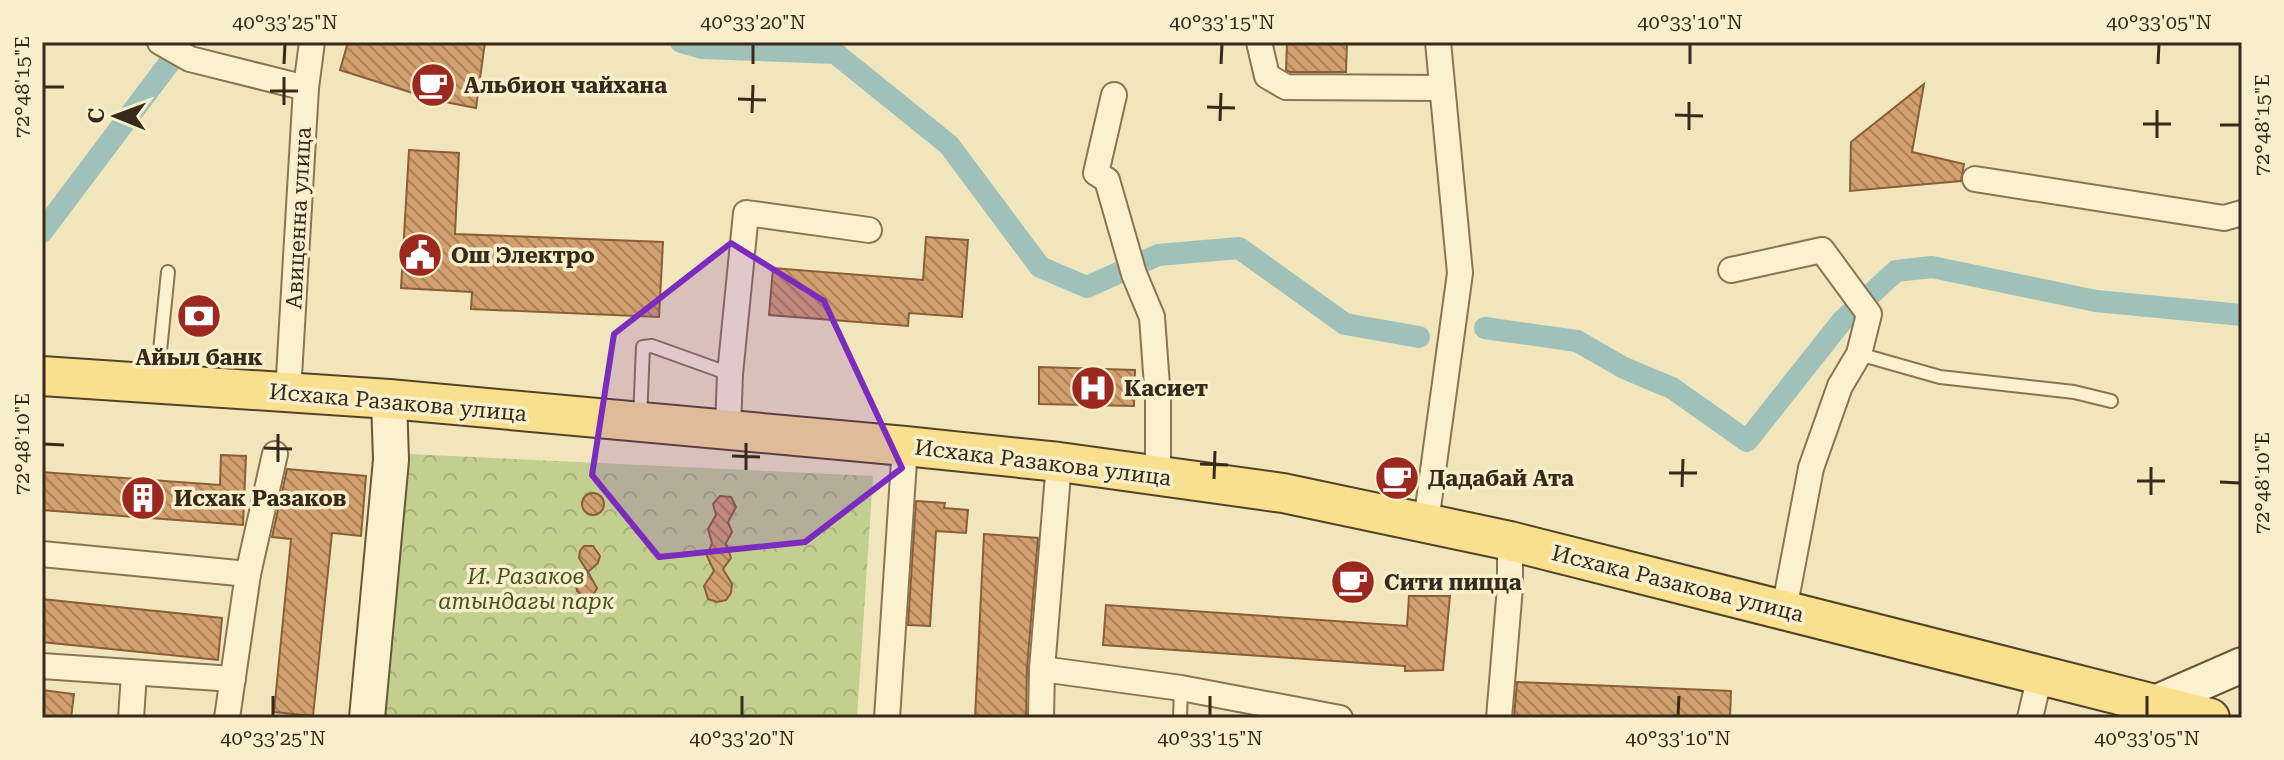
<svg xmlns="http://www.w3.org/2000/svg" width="2284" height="760" viewBox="0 0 2284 760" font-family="'Roboto Serif',serif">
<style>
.park{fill:url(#park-crowns)}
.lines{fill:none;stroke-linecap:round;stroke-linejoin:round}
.canal{stroke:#a0c1ba;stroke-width:22}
.building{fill:url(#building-back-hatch);stroke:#8a5f38;stroke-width:2}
.lane-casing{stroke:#897454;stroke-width:16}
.street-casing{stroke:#897454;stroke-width:28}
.secondary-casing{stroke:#6a5537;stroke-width:38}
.primary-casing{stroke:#564129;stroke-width:42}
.lane{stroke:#fbf1ce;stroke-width:12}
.street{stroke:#fbf1ce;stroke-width:24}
.secondary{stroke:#fbf1ce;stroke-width:34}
.primary{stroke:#f8e08e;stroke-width:38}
.marked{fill:#7b2cbf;fill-opacity:0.2;stroke:#7b2cbf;stroke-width:6;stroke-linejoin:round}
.ticks{fill:none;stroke:#372a1a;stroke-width:3}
.labels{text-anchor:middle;stroke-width:7;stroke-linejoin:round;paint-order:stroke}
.poi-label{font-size:22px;font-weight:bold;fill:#372a1a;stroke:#f8eecb;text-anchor:start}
.street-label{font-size:22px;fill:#372a1a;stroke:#f8eecb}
.park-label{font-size:22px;font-style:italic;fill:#43551f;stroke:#f8eecb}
.neatline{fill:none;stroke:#372a1a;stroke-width:3}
.ticks-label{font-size:20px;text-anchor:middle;fill:#372a1a}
</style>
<defs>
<pattern id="park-crowns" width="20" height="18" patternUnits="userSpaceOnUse" patternTransform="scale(2)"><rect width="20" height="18" fill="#c2cf8f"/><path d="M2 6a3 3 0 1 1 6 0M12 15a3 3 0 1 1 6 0" fill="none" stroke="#a7b27b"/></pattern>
<pattern id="building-back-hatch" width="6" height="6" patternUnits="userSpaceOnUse" patternTransform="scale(2)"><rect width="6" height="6" fill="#d29f6e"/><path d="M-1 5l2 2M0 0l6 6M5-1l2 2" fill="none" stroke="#ab825a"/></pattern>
</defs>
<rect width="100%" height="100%" fill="#f1e5bb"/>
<!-- park -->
<path class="park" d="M409,454l464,22 -16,242h-474z"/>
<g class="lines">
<!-- canal -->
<g class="canal">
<path d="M681,42l21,6 133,5 114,92 91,122 47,20 71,-32 81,-7 106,76 74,13"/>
<path d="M42,232l143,-190"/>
<path d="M1485,328l92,13 47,27 48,20 75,53 95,-120 54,-50 36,-4 164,34 146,14"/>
</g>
</g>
<!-- building -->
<g class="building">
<path d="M348,42h137l-9,66 -41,-8 -95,-30z"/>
<path d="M1287,42h60l-1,30h-56l-4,-2z"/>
<path d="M1924,84l-12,68 52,12 -3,17 -111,10 1,-49z"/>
<path d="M409,150l50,3 -4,81 208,8 -4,75 -188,-8 1,-17 -71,-4z"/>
<path d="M926,237l42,3 -6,77 -53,-4 -1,13 -139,-11 4,-47 150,12z"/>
<path d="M1039,367l96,3 -1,36 -95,-2z"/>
<path d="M221,455l25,1 -3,69 -201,-15v-38l178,13z"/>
<path d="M287,469l79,7 -5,60 -29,-3 -19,183 -39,-4 17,-173 -19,-2z"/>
<circle cx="593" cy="504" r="11"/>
<path d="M720,496l11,1 5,10 -8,15 4,10 -6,11 5,15 -8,11 9,15 -1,9 -5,7 -9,2 -9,-3 -4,-13 10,-15 -7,-15 5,-13 -4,-14 8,-14 -3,-11z"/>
<path d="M916,501l29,2 -1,5 24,2 -2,23 -30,-2 -6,95 -22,-1z"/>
<path d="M984,534l54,4 -11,130 -1,50h-51z"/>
<path d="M584,546h9l7,10 -2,7 -10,9 -9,-14 1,-7z"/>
<path d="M588,572l9,16 -3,6 -9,4 -8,-7 -1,-7z"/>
<path d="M1409,596h41l-7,74 -38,1v-5l-302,-21 3,-40 301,21z"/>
<path d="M42,599l180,19 -4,42 -176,-18z"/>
<path d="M1517,682l214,9 -1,27h-216z"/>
<path d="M42,690l32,4 -3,24h-29z"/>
</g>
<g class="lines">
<!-- lane casing -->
<g class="lane-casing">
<g id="lane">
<path d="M1859,354l81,23 134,15 37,9"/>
<path d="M157,380l11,-108"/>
<path d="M640,419l3,-72 9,-1 78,28"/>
<path d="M1180,718l1,-30"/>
</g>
</g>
<!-- street casing -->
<g class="street-casing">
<g id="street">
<path d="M160,42l30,17 116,29"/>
<path d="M1259,42l8,34 19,11 155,1"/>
<path d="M1114,95l-18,78 11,7 27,94 18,43 6,83v74"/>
<path d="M1975,179l249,39 18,-5"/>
<path d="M1731,270l91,-20 47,64 -10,40 -19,32 -29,82 -27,142"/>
<path d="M288,393l18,-305 6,-46"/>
<path d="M728,429l2,-55 16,-161 123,17"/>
<path d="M1426,522l34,-249 -22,-231"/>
<path d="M42,554l206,20"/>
<path d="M42,666l191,13"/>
<path d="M1042,669l139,19 159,30"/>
<path d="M131,718l3,-44"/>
<path d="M227,718l21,-144 27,-120"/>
<path d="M887,718l18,-272"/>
<path d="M1041,718l1,-49 17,-207"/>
<path d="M1499,718l11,-131v-46"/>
<path d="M2030,718l10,-43"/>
</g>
</g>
<!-- secondary casing -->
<g class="secondary-casing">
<g id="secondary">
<path d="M2155,703l87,-38"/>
<path d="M367,718l24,-258 -2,-61"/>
</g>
</g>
<!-- primary casing -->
<g class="primary-casing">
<path id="primary" d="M42,376l347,23 516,47 154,16 224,31 227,48 700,177"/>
</g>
<!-- lane -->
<use href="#lane" class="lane"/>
<!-- street -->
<use href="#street" class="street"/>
<!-- secondary -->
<use href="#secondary" class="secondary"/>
<!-- primary -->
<use href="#primary" class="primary"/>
</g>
<!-- marked area -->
<path class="marked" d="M731,243l93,58 78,167 -97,74 -146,15 -67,-82 22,-141z"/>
<!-- ticks -->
<path class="ticks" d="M284,64l1,-20M753,64v-20M1221,64l1,-20M1690,64v-20M2158,64l1,-20M44,87h20M270,91h28M738,99l28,1M284,105v-28M1207,107l28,1M752,113l1,-28M1675,115l28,1M1220,121l1,-28M2143,124h28M2220,125h20M1689,130v-28M2157,138v-28M44,444l20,1M264,448l28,1M732,456l28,1M278,462v-28M1200,464l28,1M746,470v-27M1669,473h28M1214,479l1,-28M2137,481h28M2220,482l20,1M1682,487l1,-28M2151,495v-28M273,716v-20M742,716v-20M1210,716v-20M1678,716l1,-20M2147,716v-20"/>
<!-- icons -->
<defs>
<g id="cafe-disc" transform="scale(2.3)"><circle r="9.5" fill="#9c2920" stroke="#f8eecb"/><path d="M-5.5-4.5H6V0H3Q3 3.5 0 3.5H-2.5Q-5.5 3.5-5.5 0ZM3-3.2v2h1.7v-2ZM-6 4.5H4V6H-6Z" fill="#fff"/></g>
<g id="civic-disc" transform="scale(2.3)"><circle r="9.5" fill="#9c2920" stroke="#f8eecb"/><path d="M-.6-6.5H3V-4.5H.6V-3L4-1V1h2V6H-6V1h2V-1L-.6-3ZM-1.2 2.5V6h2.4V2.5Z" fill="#fff"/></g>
<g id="bank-disc" transform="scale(2.3)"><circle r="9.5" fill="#9c2920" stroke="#f8eecb"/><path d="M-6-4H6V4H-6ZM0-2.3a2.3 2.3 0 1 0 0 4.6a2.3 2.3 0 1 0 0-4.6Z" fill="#fff"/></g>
<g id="hospital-disc" transform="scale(2.3)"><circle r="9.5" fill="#9c2920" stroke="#f8eecb"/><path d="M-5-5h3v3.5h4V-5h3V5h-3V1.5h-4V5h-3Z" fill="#fff"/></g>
<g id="building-disc" transform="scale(2.3)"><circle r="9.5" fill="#9c2920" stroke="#f8eecb"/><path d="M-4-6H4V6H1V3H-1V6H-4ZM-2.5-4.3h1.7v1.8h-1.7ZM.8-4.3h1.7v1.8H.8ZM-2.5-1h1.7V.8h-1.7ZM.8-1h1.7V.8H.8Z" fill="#fff"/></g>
</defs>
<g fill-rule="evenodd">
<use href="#cafe-disc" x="433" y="85"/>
<use href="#civic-disc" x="420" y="255"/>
<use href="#bank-disc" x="199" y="316"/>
<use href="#hospital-disc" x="1093" y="388"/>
<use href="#cafe-disc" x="1397" y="478"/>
<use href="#building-disc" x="143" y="498"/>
<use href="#cafe-disc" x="1353" y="582"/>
</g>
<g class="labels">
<!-- poi labels -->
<g class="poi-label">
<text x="464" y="93">Альбион чайхана</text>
<text x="451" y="263">Ош Электро</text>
<text x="199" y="365" text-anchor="middle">Айыл банк</text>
<text x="1124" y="396">Касиет</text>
<text x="1428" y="486">Дадабай Ата</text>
<text x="174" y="506">Исхак Разаков</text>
<text x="1384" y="590">Сити пицца</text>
</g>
<!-- street labels -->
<g class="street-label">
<text transform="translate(298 218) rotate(-87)" y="8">Авиценна улица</text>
<text transform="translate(398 402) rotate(5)" y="8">Исхака Разакова улица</text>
<text transform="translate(1043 462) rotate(7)" y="8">Исхака Разакова улица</text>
<text transform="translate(1678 583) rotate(14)" y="8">Исхака Разакова улица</text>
</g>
<!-- park labels -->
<g class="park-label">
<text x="526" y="584">И. Разаков<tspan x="526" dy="25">атындагы парк</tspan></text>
</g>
</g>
<!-- border -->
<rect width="2284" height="760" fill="none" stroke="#f8eecb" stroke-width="88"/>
<!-- north arrow -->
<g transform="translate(116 116) rotate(271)" stroke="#f8eecb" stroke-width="6" paint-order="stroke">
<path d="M0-6L14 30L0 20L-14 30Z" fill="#372a1a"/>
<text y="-12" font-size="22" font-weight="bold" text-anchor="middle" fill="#372a1a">С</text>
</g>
<rect x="44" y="44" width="2196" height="672" class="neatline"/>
<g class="ticks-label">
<text x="285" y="29">40°33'25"N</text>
<text x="753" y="29">40°33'20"N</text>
<text x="1222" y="29">40°33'15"N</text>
<text x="1690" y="29">40°33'10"N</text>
<text x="2159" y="29">40°33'05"N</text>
<text transform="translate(22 87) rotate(-90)" y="7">72°48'15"E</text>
<text transform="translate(2262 125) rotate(-90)" y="7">72°48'15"E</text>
<text transform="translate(22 444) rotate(-90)" y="7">72°48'10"E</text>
<text transform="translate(2262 483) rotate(-90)" y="7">72°48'10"E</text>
<text x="273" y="745">40°33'25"N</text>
<text x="742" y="745">40°33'20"N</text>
<text x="1210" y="745">40°33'15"N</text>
<text x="1678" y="745">40°33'10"N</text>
<text x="2147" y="745">40°33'05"N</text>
</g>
</svg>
